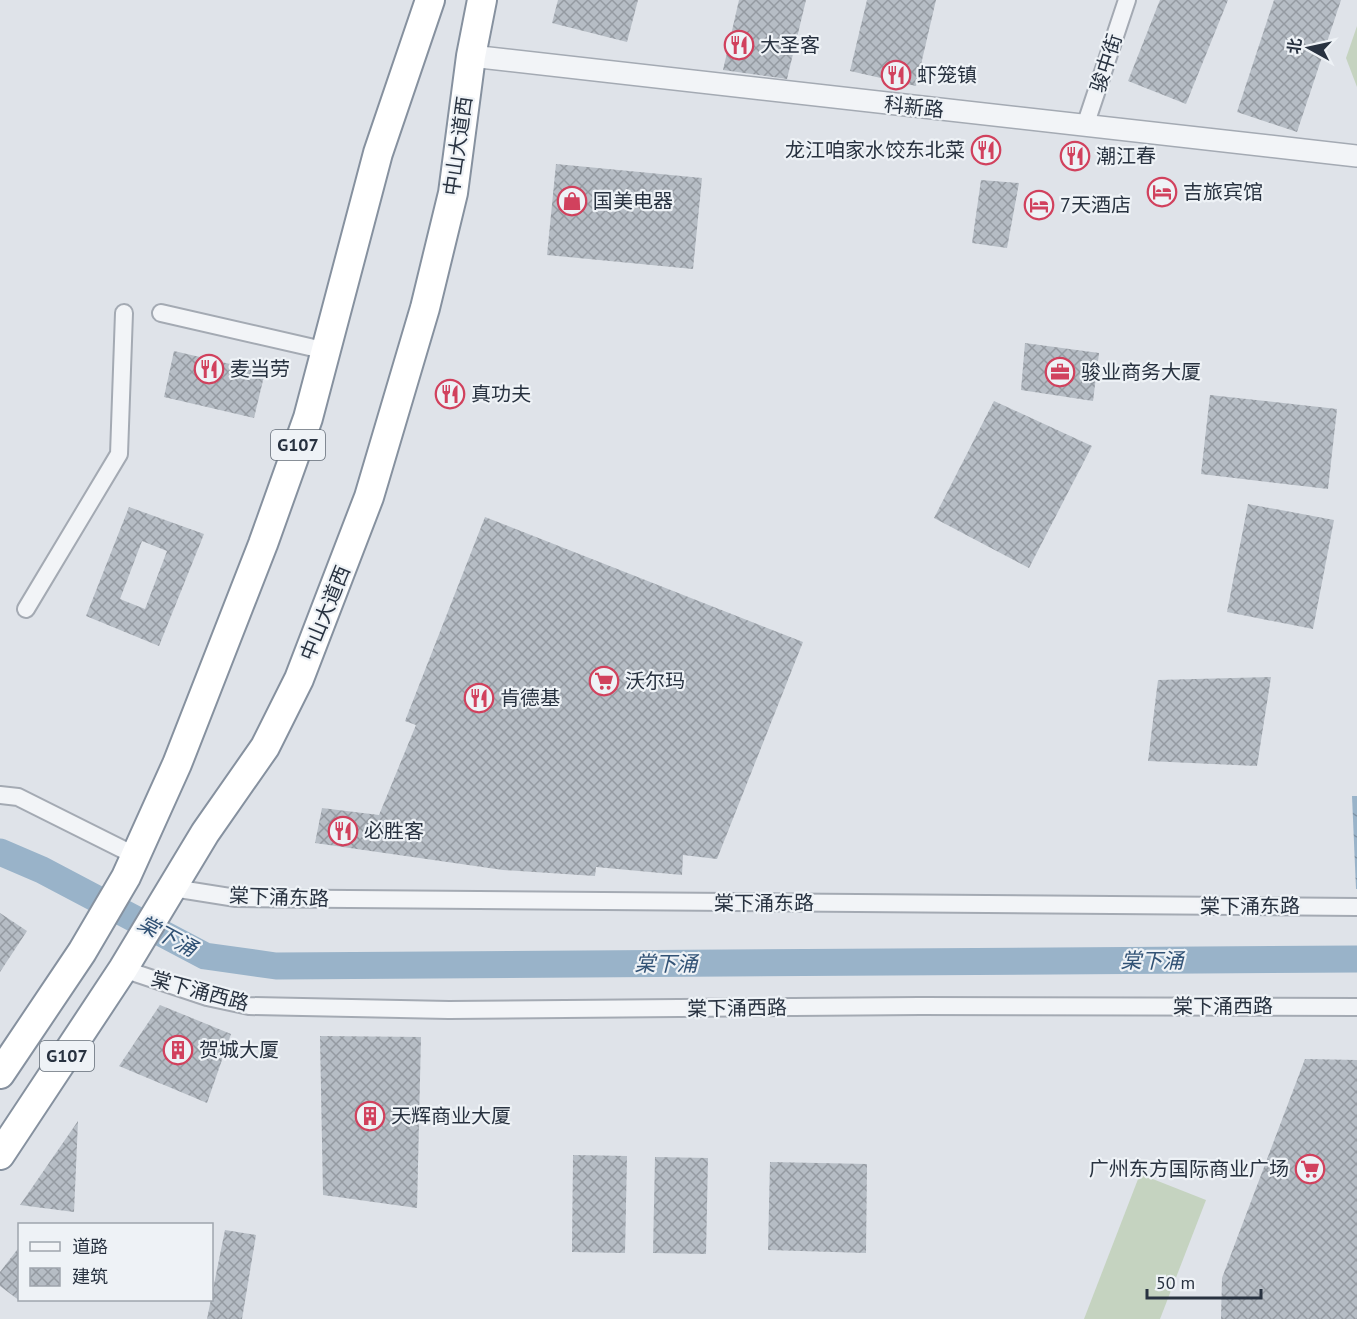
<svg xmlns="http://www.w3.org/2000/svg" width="1357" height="1319" viewBox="0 0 1357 1319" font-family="'PT Sans','Noto Sans SC',sans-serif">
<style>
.pitch{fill:#c5d3c0}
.water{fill:url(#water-ripples)}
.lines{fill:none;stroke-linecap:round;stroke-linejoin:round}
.river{stroke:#99b3c9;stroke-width:27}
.building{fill:url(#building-cross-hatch);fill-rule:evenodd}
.minor-casing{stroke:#a4aab3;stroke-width:20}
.tertiary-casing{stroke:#a4aab3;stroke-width:24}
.trunk-casing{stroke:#86919f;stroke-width:32}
.minor{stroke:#f2f4f7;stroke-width:16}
.tertiary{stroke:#f2f4f7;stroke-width:21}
.trunk{stroke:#fff;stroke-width:28}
.labels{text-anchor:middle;stroke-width:4.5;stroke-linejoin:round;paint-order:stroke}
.shield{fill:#eef2f6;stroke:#636c77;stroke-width:1.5}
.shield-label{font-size:18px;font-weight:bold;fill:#283240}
.poi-label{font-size:20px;fill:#283240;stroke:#eef2f6;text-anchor:start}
.street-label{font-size:20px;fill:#283240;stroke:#eef2f6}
.water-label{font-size:21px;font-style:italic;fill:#315275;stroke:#eef2f6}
</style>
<defs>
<pattern id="water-ripples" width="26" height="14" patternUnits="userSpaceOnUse" patternTransform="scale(1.5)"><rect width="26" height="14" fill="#99b3c9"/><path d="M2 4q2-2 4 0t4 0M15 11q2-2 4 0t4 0" fill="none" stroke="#7d92a5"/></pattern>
<pattern id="building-cross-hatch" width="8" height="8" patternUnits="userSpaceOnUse" patternTransform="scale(1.5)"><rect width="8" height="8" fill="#b6bdc5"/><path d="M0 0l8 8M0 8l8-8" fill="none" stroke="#949aa1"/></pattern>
</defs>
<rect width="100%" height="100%" fill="#dfe3e9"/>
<!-- pitch -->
<g class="pitch">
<path d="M1357,26v61l-11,-29z"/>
<path d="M1140,1174l66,26 -46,119h-76z"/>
</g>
<!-- water -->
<path class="water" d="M1352,796h5v93h-1z"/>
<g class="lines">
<!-- river -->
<path class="river" d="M0,852l42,18 163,86 71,10 1081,-7"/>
</g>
<!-- building -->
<g class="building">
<path d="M558,0h80l-11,42 -75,-19z"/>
<path d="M739,0h67l-19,79 -64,-9z"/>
<path d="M867,0h69l-20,86 -66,-15z"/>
<path d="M1160,0h68l-42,104 -58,-23z"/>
<path d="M1274,0h67l-44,132 -60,-20z"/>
<path d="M556,164l146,14 -9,91 -146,-14z"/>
<path d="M981,180l38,3 -12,65 -35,-5z"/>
<path d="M1025,343l74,10 -6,48 -72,-11z"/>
<path d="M174,351l91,21 -11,46 -90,-21z"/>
<path d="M1210,395l127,14 -9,80 -127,-15z"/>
<path d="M994,401l98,45 -63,122 -95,-50z"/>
<path d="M1248,504l86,16 -21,109 -86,-17z"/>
<path d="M129,507l75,27 -45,112 -73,-30zM142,541l25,10 -22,58 -25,-10z"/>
<path d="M485,517l318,125 -86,217 -34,-4 -1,20 -86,-8 -1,9 -92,-6 -188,-27 7,-35 57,7 37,-90 -11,-4z"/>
<path d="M1271,677l-14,89 -109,-5 10,-81z"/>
<path d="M0,913l27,18 -27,41z"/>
<path d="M160,1005l71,29 -24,69 -88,-37z"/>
<path d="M320,1036l101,1 -4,171 -94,-13z"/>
<path d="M1305,1059l52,1v259h-136l1,-41z"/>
<path d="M78,1121l-4,91 -54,-7z"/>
<path d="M573,1155l54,1 -2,97 -53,-1z"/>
<path d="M655,1157l53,1 -2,96 -53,-1z"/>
<path d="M770,1162l97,2 -1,89 -98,-3z"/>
<path d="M225,1230l31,5 -14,84h-35z"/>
<path d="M20,1246v55l-20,-15v-14z"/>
</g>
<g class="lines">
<!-- minor casing -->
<g class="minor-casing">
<g id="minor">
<path d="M1085,126l42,-126"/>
<path d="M161,313l166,38"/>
<path d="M26,609l93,-155 5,-141"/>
<path d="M0,795l18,2 118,59"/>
<path d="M173,888l63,10 1121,9"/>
<path d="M123,969l84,28 42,9 200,4 471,-4 437,1"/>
</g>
</g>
<!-- tertiary casing -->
<g class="tertiary-casing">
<path id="tertiary" d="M471,56l886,100"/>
</g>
<!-- trunk casing -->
<g class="trunk-casing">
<g id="trunk">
<path d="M0,1074l82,-122 44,-75 51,-113 86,-220 45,-126 70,-265 52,-153"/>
<path d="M0,1155l123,-186 82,-136 60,-86 34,-68 70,-182 56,-189 28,-115 18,-137 11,-56"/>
</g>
</g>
<!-- minor -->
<use href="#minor" class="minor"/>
<!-- tertiary -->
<use href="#tertiary" class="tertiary"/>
<!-- trunk -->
<use href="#trunk" class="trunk"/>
</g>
<!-- icons -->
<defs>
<g id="restaurant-ring" transform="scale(1.5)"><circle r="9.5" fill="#eef2f6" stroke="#d1415d" stroke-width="1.5"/><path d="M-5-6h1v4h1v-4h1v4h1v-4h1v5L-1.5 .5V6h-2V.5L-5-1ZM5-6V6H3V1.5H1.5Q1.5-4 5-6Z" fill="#d1415d"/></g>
<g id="hotel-ring" transform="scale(1.5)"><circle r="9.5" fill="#eef2f6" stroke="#d1415d" stroke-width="1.5"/><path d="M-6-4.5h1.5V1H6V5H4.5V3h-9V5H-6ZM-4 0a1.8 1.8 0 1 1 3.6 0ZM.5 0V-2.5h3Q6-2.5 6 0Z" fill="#d1415d"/></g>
<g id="shop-ring" transform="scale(1.5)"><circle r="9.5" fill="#eef2f6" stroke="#d1415d" stroke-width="1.5"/><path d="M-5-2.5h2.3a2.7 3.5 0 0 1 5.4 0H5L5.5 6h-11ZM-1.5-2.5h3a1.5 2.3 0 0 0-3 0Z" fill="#d1415d"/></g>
<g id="office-ring" transform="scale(1.5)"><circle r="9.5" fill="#eef2f6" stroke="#d1415d" stroke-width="1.5"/><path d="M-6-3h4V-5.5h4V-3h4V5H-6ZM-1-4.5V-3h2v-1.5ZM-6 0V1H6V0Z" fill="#d1415d"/></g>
<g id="supermarket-ring" transform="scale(1.5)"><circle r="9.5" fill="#eef2f6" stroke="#d1415d" stroke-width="1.5"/><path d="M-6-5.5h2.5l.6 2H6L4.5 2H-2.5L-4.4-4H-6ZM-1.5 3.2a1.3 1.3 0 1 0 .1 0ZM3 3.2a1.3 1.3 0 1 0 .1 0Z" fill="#d1415d"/></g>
<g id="building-ring" transform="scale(1.5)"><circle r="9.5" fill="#eef2f6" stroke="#d1415d" stroke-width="1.5"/><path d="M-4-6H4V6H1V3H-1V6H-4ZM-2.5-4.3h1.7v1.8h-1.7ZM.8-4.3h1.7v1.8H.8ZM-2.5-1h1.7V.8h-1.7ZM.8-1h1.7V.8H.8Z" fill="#d1415d"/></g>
</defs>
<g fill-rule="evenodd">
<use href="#restaurant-ring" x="739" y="45"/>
<use href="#restaurant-ring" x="896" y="75"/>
<use href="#restaurant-ring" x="986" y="150"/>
<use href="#restaurant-ring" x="1075" y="156"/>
<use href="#hotel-ring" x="1162" y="192"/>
<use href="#shop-ring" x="572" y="201"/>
<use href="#hotel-ring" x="1039" y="205"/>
<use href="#restaurant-ring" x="209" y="369"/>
<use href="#office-ring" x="1060" y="372"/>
<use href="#restaurant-ring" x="450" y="394"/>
<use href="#supermarket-ring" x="604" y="681"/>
<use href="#restaurant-ring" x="479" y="698"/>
<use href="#restaurant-ring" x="343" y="831"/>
<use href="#building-ring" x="178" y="1050"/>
<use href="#building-ring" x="370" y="1116"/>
<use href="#supermarket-ring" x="1310" y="1169"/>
</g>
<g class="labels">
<!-- shield labels -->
<g class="shield">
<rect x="271" y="430" width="54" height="30" rx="4.5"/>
<rect x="40" y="1041" width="54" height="30" rx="4.5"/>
</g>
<g class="shield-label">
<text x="298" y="451">G107</text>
<text x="67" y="1062">G107</text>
</g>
<!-- poi labels -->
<g class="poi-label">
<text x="760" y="52">大圣客</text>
<text x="917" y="82">虾笼镇</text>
<text x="965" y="157" text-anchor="end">龙江咱家水饺东北菜</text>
<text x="1096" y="163">潮江春</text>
<text x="1183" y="199">吉旅宾馆</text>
<text x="593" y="208">国美电器</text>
<text x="1060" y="212">7天酒店</text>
<text x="230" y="376">麦当劳</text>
<text x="1081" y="379">骏业商务大厦</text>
<text x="471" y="401">真功夫</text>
<text x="625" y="688">沃尔玛</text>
<text x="500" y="705">肯德基</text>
<text x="364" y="838">必胜客</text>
<text x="199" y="1057">贺城大厦</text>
<text x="391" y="1123">天辉商业大厦</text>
<text x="1289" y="1176" text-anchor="end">广州东方国际商业广场</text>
</g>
<!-- street labels -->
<g class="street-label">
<text transform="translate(1106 63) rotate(-72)" y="7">骏中街</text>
<text transform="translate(914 107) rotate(6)" y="7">科新路</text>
<text transform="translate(458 146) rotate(-82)" y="7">中山大道西</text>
<text transform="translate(325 613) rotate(-68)" y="7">中山大道西</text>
<text transform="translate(279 897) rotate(2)" y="7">棠下涌东路</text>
<text x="764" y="910">棠下涌东路</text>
<text x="1250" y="913">棠下涌东路</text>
<text transform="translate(200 991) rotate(15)" y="7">棠下涌西路</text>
<text x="1223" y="1013">棠下涌西路</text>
<text transform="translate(737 1008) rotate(-1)" y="7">棠下涌西路</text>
</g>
<!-- water labels -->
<g class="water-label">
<text transform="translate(167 936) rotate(28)" y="7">棠下涌</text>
<text x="1152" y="968">棠下涌</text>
<text x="666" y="971">棠下涌</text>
</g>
</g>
<!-- legend -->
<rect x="18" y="1223" width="195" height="78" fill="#eef2f6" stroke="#9fa5ad" stroke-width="1.5"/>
<rect x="30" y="1242" width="30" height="9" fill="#f2f4f7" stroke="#9fa5ad" stroke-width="1.5"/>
<text x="72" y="1253" font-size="18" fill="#283240">道路</text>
<rect x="30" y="1268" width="30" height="18" fill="url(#building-cross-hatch)" stroke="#9fa5ad" stroke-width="1.5"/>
<text x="72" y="1283" font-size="18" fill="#283240">建筑</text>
<!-- north arrow -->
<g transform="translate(1309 48) rotate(278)" stroke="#eef2f6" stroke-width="4.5" paint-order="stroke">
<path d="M0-4.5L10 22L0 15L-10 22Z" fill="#283240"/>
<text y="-9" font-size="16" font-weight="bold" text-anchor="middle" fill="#283240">北</text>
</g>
<!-- scale -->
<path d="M1147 1289v9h114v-9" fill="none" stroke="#283240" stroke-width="3"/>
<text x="1156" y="1289" font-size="18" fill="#283240" stroke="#eef2f6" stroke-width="4.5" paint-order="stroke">50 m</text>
</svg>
